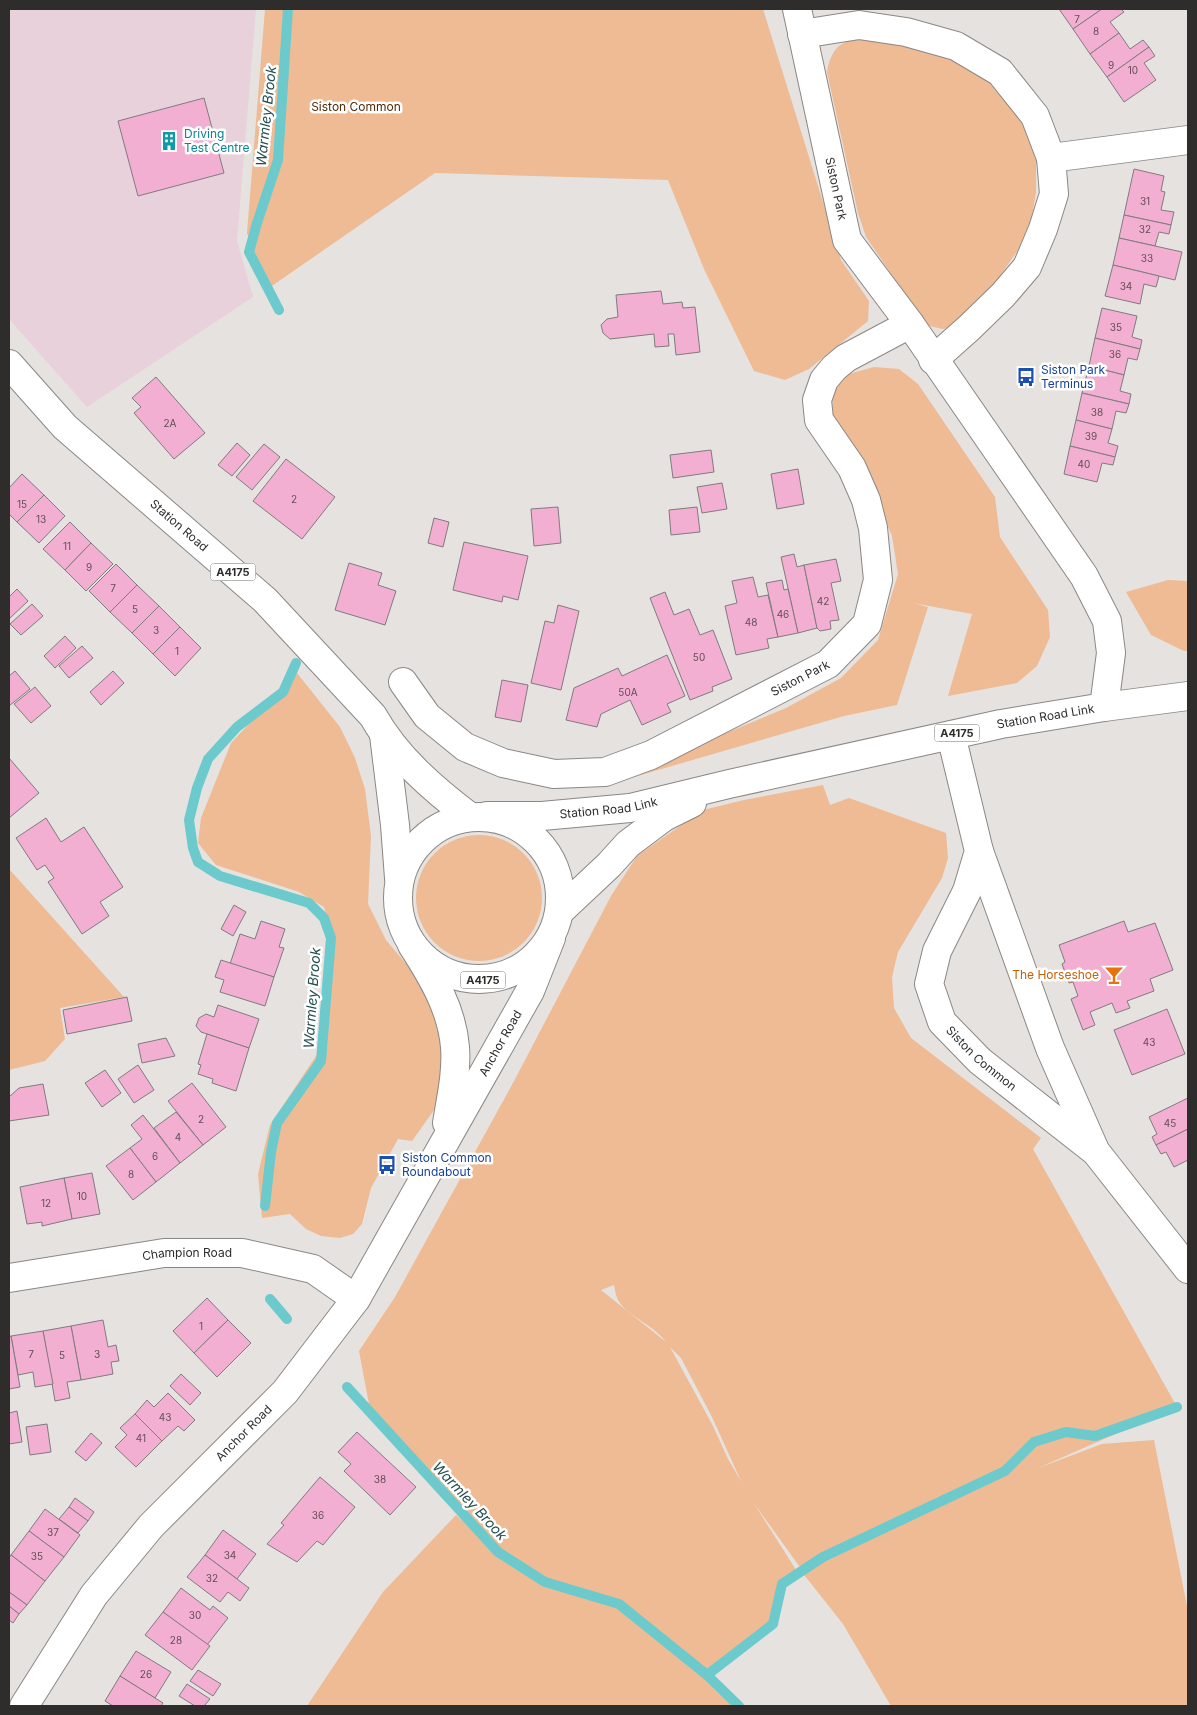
<svg xmlns="http://www.w3.org/2000/svg" width="1197" height="1715" viewBox="0 0 1197 1715" font-family="Inter,sans-serif">
<style>
.industrial{fill:#e9d1dc}
.green{fill:#eebb94;fill-rule:evenodd}
.lines{fill:none;stroke-linecap:round;stroke-linejoin:round}
.stream{stroke:#6ccacd;stroke-width:10}
.building{fill:#f3afd2;stroke:#807b7e}
.minor-casing{stroke:#8b8784;stroke-width:30}
.tertiary-casing{stroke:#8b8784;stroke-width:30}
.primary-casing{stroke:#8b8784;stroke-width:30}
.minor{stroke:#fff;stroke-width:28}
.tertiary{stroke:#fff;stroke-width:28}
.primary{stroke:#fff;stroke-width:28}
.labels{text-anchor:middle;stroke-width:5;stroke-linejoin:round;paint-order:stroke}
.number-label{font-size:10px;fill:#604e56}
.shield{fill:#fff;stroke:#6d6c6b;stroke-width:1}
.shield-label{font-size:11px;font-weight:bold;fill:#2f2d2c}
.park-label{font-size:12px;fill:#4f2a06;stroke:#fff}
.culture-label{font-size:12px;fill:#0d838f;stroke:#fff;text-anchor:start}
.street-label{font-size:12px;fill:#2f2d2c;stroke:#fff}
.transit-label{font-size:12px;fill:#164399;stroke:#fff;text-anchor:start}
.food-label{font-size:12px;fill:#c56008;stroke:#fff;text-anchor:end}
.water-label{font-size:14px;font-style:italic;fill:#224e4f;stroke:#fff}
</style>
<rect width="100%" height="100%" fill="#e6e2df"/>
<!-- industrial -->
<path class="industrial" d="M9,9h247l-19,232 16,56 -166,110 -78,-88z"/>
<!-- green -->
<g class="green">
<path d="M265,9h498l78,251 28,41 -1,20 -59,48 -24,11 -31,-9 -50,-102 -36,-89 -233,-7 -169,117 -19,-57z"/>
<path d="M881,37l36,6 53,22 22,16 32,44 12,31v36l-4,25 -14,33 -20,29 -28,35 -14,12 -13,3 -14,-3 -11,-13 -52,-76 -8,-24 -31,-141c6,-35 25,-33 54,-35z"/>
<path d="M874,367l25,2 19,15 77,113 5,40 48,73 2,27 -13,29 -20,17 -69,13 24,-82 -59,-11 15,4 -31,98 -53,11 -217,63 -2,-4 161,-67 55,-30 37,-38 20,-66 -6,-38 -14,-33 -12,-39 -23,-28 -11,-20 1,-25 12,-16z"/>
<path d="M1168,580l20,1v70h-4l-33,-16 -25,-43z"/>
<path d="M297,673l43,54 15,31 10,31 6,47 -3,68 18,36 21,25 18,28 15,31 3,30 -2,34 -7,22 -22,31 -14,-2 -27,49 -9,36 -9,10 -13,4 -19,-2 -15,-7 -16,-15 -28,4 -4,-44 12,-49 50,-75 9,-124 -5,-19 -25,-15 -83,-27 -18,-22 3,-25 30,-75z"/>
<path d="M823,785l7,20 19,-7 97,35 2,25 -6,20 -44,74 -6,25 2,31 17,30 130,100 -8,11 144,258 -139,61 64,-24 52,-4 34,171v95h-297l-48,-82 -42,-53 1,-1 -49,-68 45,71 -16,11 -9,40 -66,51 32,31h-432l76,-114 73,-77 38,32 -125,-143 -10,-53 36,-54 118,-214 98,-187 26,-40 66,-46 41,-10zM614,1285c1,5 2,11 4,15 10,17 35,24 48,42l-65,-52zM670,1347l11,11 31,59 29,64 -13,-22 -15,-33z"/>
<circle cx="479" cy="898" r="63"/>
<path d="M9,869l115,128 -64,11 5,31 -20,22 -36,9z"/>
</g>
<g class="lines">
<!-- stream -->
<g class="stream">
<path d="M279,310l-30,-58 8,-29 21,-63 10,-151"/>
<path d="M265,1206l6,-54 6,-29 44,-62 10,-123 -7,-20 -15,-15 -89,-27 -22,-14 -5,-14 -4,-28 8,-32 11,-29 29,-32 46,-35 13,-29"/>
<path d="M270,1299l17,20"/>
<path d="M347,1387l151,165 47,30 74,22 88,71 32,31"/>
<path d="M707,1675l66,-51 9,-40 41,-27 182,-86 29,-29 32,-10 29,4 82,-29"/>
</g>
</g>
<!-- building -->
<g class="building">
<path d="M1059,9h43l-29,20z"/>
<path d="M1102,9h19l3,3 -14,10 9,11 -29,21 -17,-25z"/>
<path d="M1119,33l11,16 13,-9 6,7 -42,30 -17,-23z"/>
<path d="M1149,47l6,9 -11,7 12,17 -32,22 -17,-25z"/>
<path d="M204,98l20,75 -86,23 -20,-75z"/>
<path d="M1134,169l30,7 -3,15 4,1 -4,18 13,2 -3,13 -47,-10z"/>
<path d="M1124,215l47,10 -2,9 -10,-2 -4,14 -36,-8z"/>
<path d="M1119,238l63,14 -7,28 -62,-15z"/>
<path d="M1113,265l46,11 -3,11 -12,-3 -4,20 -35,-8z"/>
<path d="M661,291l2,13 19,-2 1,6 12,-1 5,45 -24,3 -2,-21h-6l1,12 -14,1 -1,-13 -44,5 -7,-6 -2,-8 6,-6 11,-2 -2,-22z"/>
<path d="M1102,308l35,8 -5,21 10,3 -2,9 -45,-11z"/>
<path d="M1095,338l45,11 -3,11 -9,-2 -4,17 -35,-9z"/>
<path d="M1089,366l35,9 -4,16 11,3 -2,10 -47,-11z"/>
<path d="M156,377l49,56 -31,26 -40,-46 7,-6 -9,-9z"/>
<path d="M1082,393l47,11 -3,9 -10,-2 -4,18 -36,-9z"/>
<path d="M1076,420l36,9 -4,14 10,3 -3,11 -45,-11z"/>
<path d="M237,443l13,12 -18,21 -14,-11z"/>
<path d="M264,444l16,13 -28,33 -16,-13z"/>
<path d="M1070,446l45,11 -2,8 -11,-2 -5,19 -33,-8z"/>
<path d="M711,450l3,22 -41,6 -3,-23z"/>
<path d="M286,459l49,38 -33,42 -49,-38z"/>
<path d="M798,469l6,35 -27,5 -6,-35z"/>
<path d="M22,474l22,21 -27,27 -8,-8v-26z"/>
<path d="M722,483l5,26 -25,4 -5,-26z"/>
<path d="M44,495l21,21 -26,27 -22,-21z"/>
<path d="M558,507l3,36 -27,3 -3,-37z"/>
<path d="M697,507l3,25 -29,3 -2,-25z"/>
<path d="M434,518l15,4 -6,25 -15,-4z"/>
<path d="M70,522l21,21 -26,27 -22,-21z"/>
<path d="M464,542l64,14 -10,44 -15,-4 -1,6 -49,-12z"/>
<path d="M91,543l22,21 -27,27 -21,-21z"/>
<path d="M794,554l3,13 7,-2 13,63 -19,5 -17,-76z"/>
<path d="M836,559l5,22 -10,2 8,37 -9,1 1,8 -11,2 -3,-3 -13,-63z"/>
<path d="M349,563l33,10 -4,12 18,6 -11,34 -50,-15z"/>
<path d="M116,564l21,21 -27,27 -21,-21z"/>
<path d="M753,577l5,20 10,-2 10,42 -11,2 2,9 -33,7 -11,-49 12,-3 -5,-22z"/>
<path d="M782,580l2,10 4,-1 10,44 -20,4 -12,-54z"/>
<path d="M137,585l22,21 -27,27 -22,-21z"/>
<path d="M17,589l11,12 -19,18v-22z"/>
<path d="M665,592l9,23 15,-6 11,26 13,-5 19,49 -20,8 1,4 -23,9 -40,-102z"/>
<path d="M32,604l11,12 -22,19 -11,-11z"/>
<path d="M558,605l21,6 -18,79 -30,-7 14,-62 9,2z"/>
<path d="M159,606l21,21 -27,27 -21,-21z"/>
<path d="M180,627l21,21 -26,28 -22,-22z"/>
<path d="M65,636l11,12 -21,20 -11,-12z"/>
<path d="M82,646l11,12 -24,20 -10,-12z"/>
<path d="M667,655l18,41 -18,8 4,8 -29,13 -12,-25 -29,14 -4,13 -31,-7 8,-32 44,-20 4,8z"/>
<path d="M15,671l15,18 -21,17v-30z"/>
<path d="M113,671l11,12 -23,22 -11,-13z"/>
<path d="M502,680l26,5 -7,37 -26,-5z"/>
<path d="M35,687l16,19 -20,17 -17,-19z"/>
<path d="M9,758l30,35 -30,25z"/>
<path d="M46,818l15,24 23,-15 39,60 -23,15 9,14 -27,18 -34,-52 6,-4 -9,-13 -8,5 -21,-32z"/>
<path d="M234,905l12,7 -13,24 -12,-7z"/>
<path d="M261,921l24,8 -6,18 5,1 -10,29 -44,-13 10,-30 15,5z"/>
<path d="M1124,921l4,11 27,-9 18,47 -23,9 4,12 -27,10 3,7 -14,5 -4,-10 -22,9 5,13 -12,5 -12,-31 7,-3 -5,-14 -4,1 -7,-19 3,-2 -6,-17z"/>
<path d="M221,960l53,17 -9,29 -45,-14 4,-12 -9,-3z"/>
<path d="M127,997l5,24 -65,13 -4,-24z"/>
<path d="M218,1005l41,14 -10,29 -48,-16 -5,-6 3,-8 7,-4 8,3z"/>
<path d="M1167,1009l18,45 -53,21 -18,-45z"/>
<path d="M207,1034l42,14 -13,43 -24,-8 1,-4 -15,-5 3,-9 -3,-1z"/>
<path d="M166,1038l9,18 -33,7 -4,-19z"/>
<path d="M138,1065l16,25 -20,13 -16,-24z"/>
<path d="M105,1070l16,23 -19,14 -17,-24z"/>
<path d="M192,1083l34,44 -23,18 -35,-44z"/>
<path d="M43,1084l6,31 -40,6v-24l10,-9z"/>
<path d="M1188,1098v31l-32,16 -4,-8 5,-3 -8,-17z"/>
<path d="M176,1112l27,33 -23,18 -26,-35z"/>
<path d="M143,1115l37,48 -24,19 -26,-34 12,-9 -11,-14z"/>
<path d="M1188,1129v31l-14,7 -8,-15 -5,2 -5,-9z"/>
<path d="M130,1148l26,34 -23,18 -27,-34z"/>
<path d="M92,1173l8,41 -28,5 -8,-41z"/>
<path d="M64,1178l8,41 -30,7v-4l-15,2 -7,-37z"/>
<path d="M207,1298l21,22 -34,33 -21,-22z"/>
<path d="M103,1320l5,27 8,-2 3,16 -8,1 2,12 -32,6 -10,-54z"/>
<path d="M228,1320l23,23 -34,34 -23,-24z"/>
<path d="M71,1326l10,54 -14,2 3,16 -15,3 -12,-70z"/>
<path d="M43,1331l10,53 -18,3 -2,-15 -15,3 -7,-39z"/>
<path d="M11,1336l9,51 -11,2v-52z"/>
<path d="M181,1374l20,19 -11,12 -20,-19z"/>
<path d="M168,1393l27,27 -11,11 -6,-5 -16,15 -27,-27 12,-14 7,7z"/>
<path d="M17,1411l5,31 -13,2v-31z"/>
<path d="M135,1414l27,27 -26,26 -21,-20 12,-12 -7,-7z"/>
<path d="M47,1424l4,28 -21,3 -4,-28z"/>
<path d="M357,1432l59,55 -26,28 -46,-44 7,-7 -13,-12z"/>
<path d="M91,1433l11,10 -16,18 -11,-9z"/>
<path d="M320,1477l35,30 -32,38 -6,-4 -20,21 -30,-18 17,-19 -3,-2z"/>
<path d="M75,1498l19,14 -6,9 -19,-14z"/>
<path d="M69,1507l19,14 -10,12 -19,-14z"/>
<path d="M45,1509l35,26 -16,22 -35,-26z"/>
<path d="M223,1530l33,24 -19,25 -32,-24z"/>
<path d="M29,1531l35,26 -19,24 -34,-26z"/>
<path d="M11,1555l34,26 -18,24 -18,-13v-34z"/>
<path d="M205,1555l44,33 -9,13 -12,-9 -8,10 -33,-25z"/>
<path d="M181,1588l29,22 3,-4 15,12 -21,27 -44,-33z"/>
<path d="M9,1592l18,13 -8,9 -10,-8z"/>
<path d="M9,1606l10,8 -6,9 -4,-3z"/>
<path d="M163,1612l47,34 -18,24 -47,-35z"/>
<path d="M136,1651l35,21 -16,26 -35,-22z"/>
<path d="M198,1670l23,14 -8,12 -23,-15z"/>
<path d="M120,1676l43,27 -2,3h-48l-8,-5z"/>
<path d="M187,1684l23,15 -6,7h-9l-16,-10z"/>
</g>
<g class="lines">
<!-- minor casing -->
<g class="minor-casing">
<g id="minor">
<path id="s1" d="M797,9l50,231 63,84 174,252 23,45 4,32 -7,54"/>
<path d="M802,34l57,-9 47,7 50,14 44,26 35,44 16,42 3,36 -11,35 -16,38 -24,28 -34,33 -36,32"/>
<path d="M1051,158l137,-18"/>
<path id="s2" d="M403,682l24,34 38,31 38,16 51,11 51,-2 46,-17 177,-91 39,-40 11,-44 -5,-52 -7,-28 -14,-32 -33,-48 -2,-20 7,-20 10,-12 12,-10 64,-34"/>
<path id="s3" d="M951,735l28,116 -12,40 -30,60 -8,33 13,38 38,39 116,91 92,117"/>
<path d="M979,851l71,197 44,100"/>
<path id="s4" d="M9,1278l155,-25h78l71,16 43,30"/>
</g>
</g>
<!-- tertiary casing -->
<g class="tertiary-casing">
<g id="tertiary">
<path d="M412,945c20,31 40,64 43,102 2,25 -4,51 -8,76"/>
<path id="s5" d="M24,1706l70,-111 57,-69 134,-134 71,-93 174,-308 21,-53"/>
</g>
</g>
<!-- primary casing -->
<g class="primary-casing">
<g id="primary">
<path id="s6" d="M9,364l56,63 200,173 108,116c23,41 60,73 97,101"/>
<path d="M384,735l11,90 4,53"/>
<path id="s7" d="M487,816h55l88,-8 99,-24 272,-60 103,-17 84,-11"/>
<circle cx="479" cy="898" r="81"/>
<path d="M560,911l49,-46 19,-21 36,-27 28,-14"/>
</g>
</g>
<!-- minor -->
<use href="#minor" class="minor"/>
<!-- tertiary -->
<use href="#tertiary" class="tertiary"/>
<!-- primary -->
<use href="#primary" class="primary"/>
</g>
<!-- icons -->
<defs>
<g id="building-bare" transform="scale(1.5)"><path d="M-4-6H4V6H1V3H-1V6H-4ZM-2.5-4.3h1.7v1.8h-1.7ZM.8-4.3h1.7v1.8H.8ZM-2.5-1h1.7V.8h-1.7ZM.8-1h1.7V.8H.8Z" fill="#0f9aa8" stroke="#fff" stroke-width="2.5" paint-order="stroke"/></g>
<g id="bus-bare" transform="scale(1.5)"><path d="M-5-6H5V4H4V6H2V4H-2V6H-4V4H-5ZM-3.5-4V0h7V-4ZM-3.5 1.2v1.5H-2V1.2ZM2 1.2v1.5H3.5V1.2Z" fill="#1a4fb4" stroke="#fff" stroke-width="2.5" paint-order="stroke"/></g>
<g id="bar-bare" transform="scale(1.5)"><path d="M-6-5H6L.8 .8V4.5H3.5V6h-7V4.5H-.8V.8Z" fill="#e8710a" stroke="#fff" stroke-width="2.5" paint-order="stroke"/></g>
</defs>
<g fill-rule="evenodd">
<use href="#building-bare" x="169" y="141"/>
<use href="#bus-bare" x="1026" y="377"/>
<use href="#bar-bare" x="1114" y="975"/>
<use href="#bus-bare" x="387" y="1165"/>
</g>
<g class="labels">
<!-- number labels -->
<g class="number-label">
<text x="1077" y="23">7</text>
<text x="1096" y="35">8</text>
<text x="1111" y="69">9</text>
<text x="1133" y="74">10</text>
<text x="1145" y="205">31</text>
<text x="1145" y="233">32</text>
<text x="1147" y="262">33</text>
<text x="1126" y="290">34</text>
<text x="1116" y="331">35</text>
<text x="1115" y="358">36</text>
<text x="1097" y="416">38</text>
<text x="170" y="427">2A</text>
<text x="1091" y="440">39</text>
<text x="1084" y="468">40</text>
<text x="294" y="503">2</text>
<text x="22" y="508">15</text>
<text x="41" y="523">13</text>
<text x="67" y="550">11</text>
<text x="89" y="571">9</text>
<text x="113" y="592">7</text>
<text x="823" y="605">42</text>
<text x="135" y="613">5</text>
<text x="783" y="618">46</text>
<text x="751" y="626">48</text>
<text x="156" y="634">3</text>
<text x="177" y="655">1</text>
<text x="699" y="661">50</text>
<text x="628" y="696">50A</text>
<text x="1149" y="1046">43</text>
<text x="201" y="1123">2</text>
<text x="1170" y="1127">45</text>
<text x="178" y="1141">4</text>
<text x="155" y="1160">6</text>
<text x="131" y="1178">8</text>
<text x="82" y="1200">10</text>
<text x="46" y="1207">12</text>
<text x="201" y="1330">1</text>
<text x="31" y="1358">7</text>
<text x="97" y="1358">3</text>
<text x="62" y="1359">5</text>
<text x="165" y="1421">43</text>
<text x="141" y="1442">41</text>
<text x="380" y="1483">38</text>
<text x="318" y="1519">36</text>
<text x="53" y="1536">37</text>
<text x="230" y="1559">34</text>
<text x="37" y="1560">35</text>
<text x="212" y="1582">32</text>
<text x="195" y="1619">30</text>
<text x="176" y="1644">28</text>
<text x="146" y="1678">26</text>
</g>
<!-- shield labels -->
<g class="shield">
<rect x="210.5" y="563.5" width="45" height="17" rx="4"/>
<rect x="934.5" y="724.5" width="45" height="17" rx="4"/>
<rect x="460.5" y="971.5" width="45" height="17" rx="4"/>
</g>
<g class="shield-label">
<text x="233" y="576">A4175</text>
<text x="957" y="737">A4175</text>
<text x="483" y="984">A4175</text>
</g>
<!-- park labels -->
<g class="park-label">
<text x="356" y="111">Siston Common</text>
</g>
<!-- culture labels -->
<g class="culture-label">
<text x="184" y="138">Driving<tspan x="184" dy="14">Test Centre</tspan></text>
</g>
<!-- street labels -->
<g class="street-label">
<text dy="4" stroke="none"><textPath href="#s1" startOffset="184">Siston Park</textPath></text>
<text dy="4" stroke="none"><textPath href="#s6" startOffset="235">Station Road</textPath></text>
<text dy="4" stroke="none"><textPath href="#s2" startOffset="452">Siston Park</textPath></text>
<text dy="4" stroke="none"><textPath href="#s7" startOffset="569">Station Road Link</textPath></text>
<text dy="4" stroke="none"><textPath href="#s7" startOffset="122">Station Road Link</textPath></text>
<text dy="4" stroke="none"><textPath href="#s5" startOffset="821">Anchor Road</textPath></text>
<text dy="4" stroke="none"><textPath href="#s3" startOffset="356">Siston Common</textPath></text>
<text dy="4" stroke="none"><textPath href="#s4" startOffset="180">Champion Road</textPath></text>
<text dy="4" stroke="none"><textPath href="#s5" startOffset="352">Anchor Road</textPath></text>
</g>
<!-- transit labels -->
<g class="transit-label">
<text x="1041" y="374">Siston Park<tspan x="1041" dy="14">Terminus</tspan></text>
<text x="402" y="1162">Siston Common<tspan x="402" dy="14">Roundabout</tspan></text>
</g>
<!-- food labels -->
<g class="food-label">
<text x="1099" y="979">The Horseshoe</text>
</g>
<!-- water labels -->
<g class="water-label">
<text transform="translate(266 116) rotate(-84)" y="5">Warmley Brook</text>
<text transform="translate(312 998) rotate(-86)" y="5">Warmley Brook</text>
<text transform="translate(470 1501) rotate(47)" y="5">Warmley Brook</text>
</g>
</g>
<!-- border -->
<rect width="1197" height="1715" fill="none" stroke="#2f2d2c" stroke-width="20"/>
</svg>
